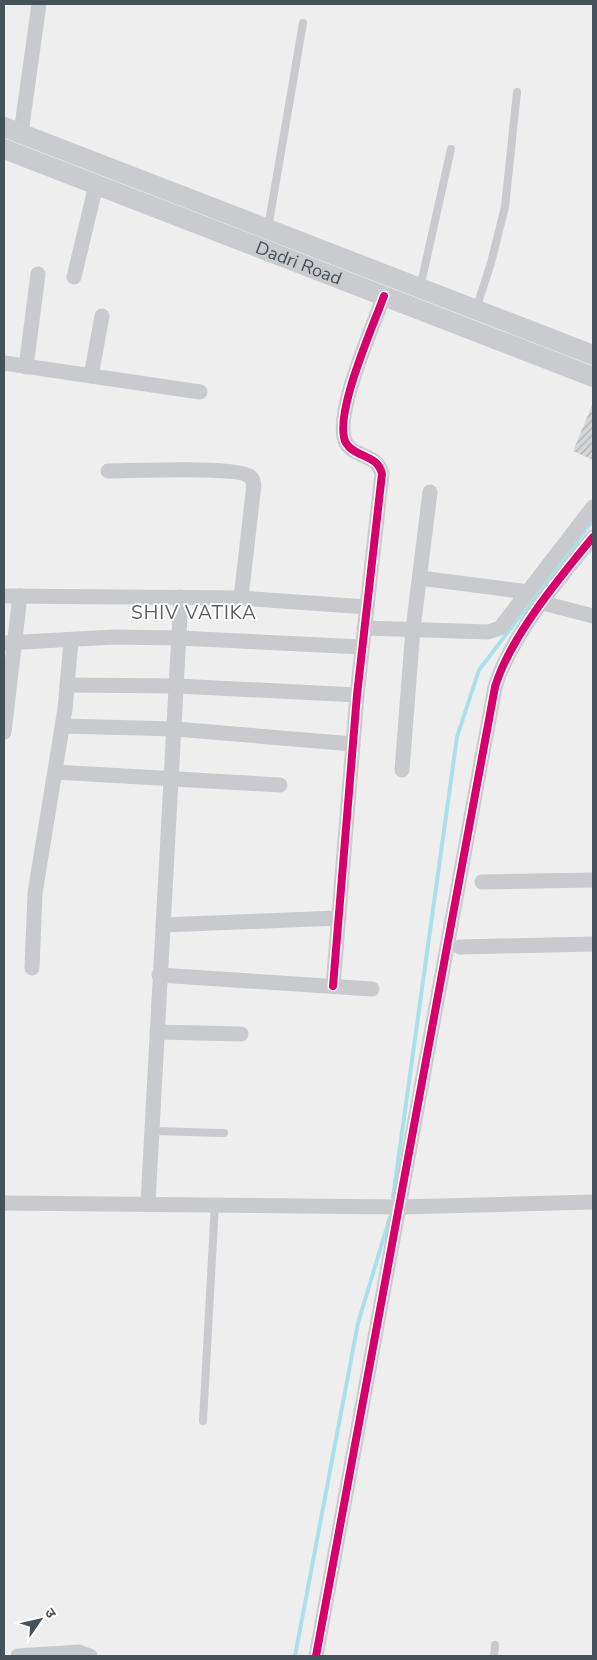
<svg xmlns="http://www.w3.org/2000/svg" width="597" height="1660" viewBox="0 0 597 1660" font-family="'Nunito Sans','Noto Sans Devanagari',sans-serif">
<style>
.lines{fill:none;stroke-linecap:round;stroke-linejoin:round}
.stream{stroke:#a9e1ea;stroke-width:4}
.building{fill:url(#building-hatch)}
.lane{stroke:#c8cacd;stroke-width:8}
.street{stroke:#c8cacd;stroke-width:15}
.secondary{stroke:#c9cbce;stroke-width:20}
.cycleway-casing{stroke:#fff;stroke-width:11}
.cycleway{stroke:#d6006c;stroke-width:8}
.labels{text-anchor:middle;stroke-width:4;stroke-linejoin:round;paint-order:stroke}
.street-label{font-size:18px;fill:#465259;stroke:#fff}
.neighbourhood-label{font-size:19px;letter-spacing:1px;fill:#5a5e62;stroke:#fff}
</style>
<defs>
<pattern id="building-hatch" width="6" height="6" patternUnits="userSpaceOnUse" patternTransform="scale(1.25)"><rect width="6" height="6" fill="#d5d6d7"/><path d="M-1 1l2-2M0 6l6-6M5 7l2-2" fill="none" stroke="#afb0b1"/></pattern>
</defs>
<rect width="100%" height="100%" fill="#efeeee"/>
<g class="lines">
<!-- stream -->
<g class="stream">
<path d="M393,1197l64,-460 22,-67 114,-150"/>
<path d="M295,1656l63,-333 32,-106"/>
</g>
</g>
<!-- building -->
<path class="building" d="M593,403v57l-20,-9z"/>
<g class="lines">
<!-- lane -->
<g class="lane">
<path d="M268,228l35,-205"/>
<path d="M420,288l31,-139"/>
<path d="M476,309l15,-46 14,-56 12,-115"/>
<path d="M151,1131l73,2"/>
<path d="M203,1421l12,-217"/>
<path d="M494,1656l1,-11"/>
</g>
<!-- street -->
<g class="street">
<path d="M21,133l18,-129"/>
<path d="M74,277l22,-92"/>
<path d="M4,363l196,29"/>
<path d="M26,367l12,-93"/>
<path d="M91,376l11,-60"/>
<path d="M108,471c23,0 128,-5 141,5 6,4 5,11 4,17l-12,105"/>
<path d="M420,578l108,14"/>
<path d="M4,596l237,2 126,9"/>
<path d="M543,603l50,13"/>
<path d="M364,628l124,4 12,-4 93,-121"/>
<path d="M4,643l110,-6 65,1 183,9"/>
<path d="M67,685l110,1 180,9"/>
<path d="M63,726l112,3 178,15"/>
<path d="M4,732l16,-136"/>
<path d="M402,770l11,-141 17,-137"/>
<path d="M55,772l225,13"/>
<path d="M482,882l111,-2"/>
<path d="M163,925l176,-7"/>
<path d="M460,947l133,-3"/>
<path d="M32,968l3,-75 30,-184 6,-68"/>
<path d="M159,975l213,14"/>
<path d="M333,986l24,-291 25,-221c-4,-20 -27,-16 -36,-31 -14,-26 28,-119 38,-147"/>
<path d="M157,1032l84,2"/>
<path d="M4,1203l395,4 194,-5"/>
<path d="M148,1203l33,-606"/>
<path d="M18,1656l61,-4 11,4"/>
<path d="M316,1656l179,-969c15,-50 65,-110 98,-150"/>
</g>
<!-- secondary -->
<g class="secondary">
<path d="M4,127l589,228"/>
<path id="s1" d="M4,149l589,228"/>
</g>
<!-- cycleway casing -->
<g class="cycleway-casing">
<g id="cycleway">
<path d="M333,986l24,-291 25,-221c-4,-20 -27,-16 -36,-31 -14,-26 28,-119 38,-147"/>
<path d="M316,1656l179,-969c15,-50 65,-110 98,-150"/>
</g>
</g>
<!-- cycleway -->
<use href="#cycleway" class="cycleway"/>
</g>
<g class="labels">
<!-- street labels -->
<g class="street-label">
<text dy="6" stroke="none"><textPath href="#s1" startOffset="316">Dadri Road</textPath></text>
</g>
<!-- neighbourhood labels -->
<g class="neighbourhood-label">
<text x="194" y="619">SHIV VATIKA</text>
</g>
</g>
<!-- border -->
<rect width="597" height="1660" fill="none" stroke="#465259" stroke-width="10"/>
<!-- north arrow -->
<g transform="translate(40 1620) rotate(56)" stroke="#ffffff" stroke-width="4" paint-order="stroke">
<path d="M0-4L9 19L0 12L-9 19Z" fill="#465259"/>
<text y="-8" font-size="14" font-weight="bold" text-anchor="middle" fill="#465259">उ</text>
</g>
</svg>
